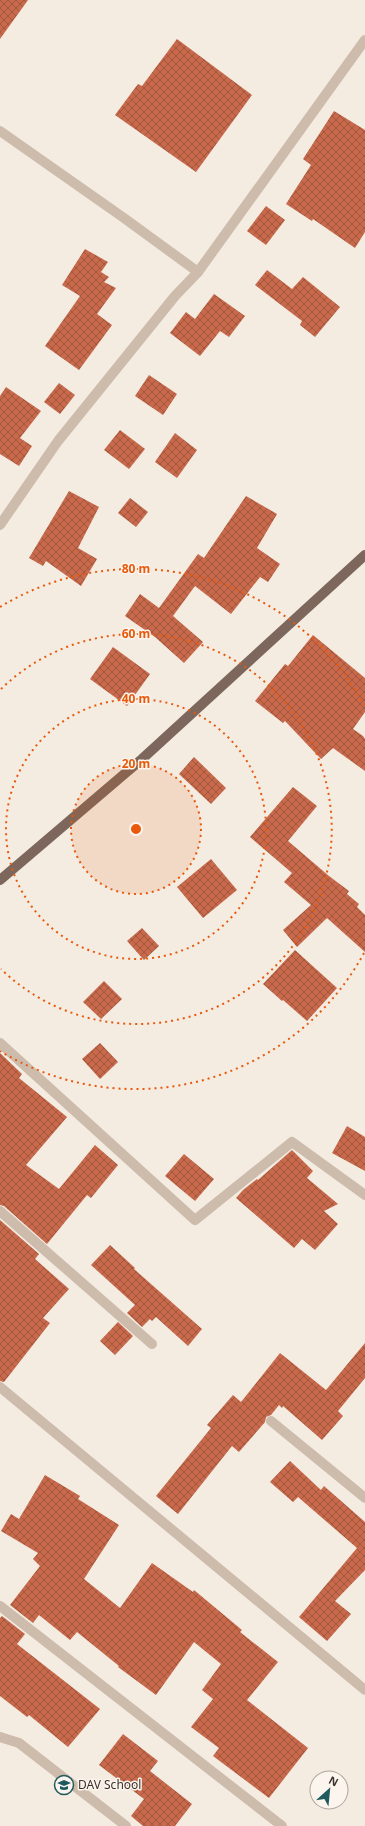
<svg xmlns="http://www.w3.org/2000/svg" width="365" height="1826" viewBox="0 0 365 1826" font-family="'Noto Sans',sans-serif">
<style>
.building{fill:url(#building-cross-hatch)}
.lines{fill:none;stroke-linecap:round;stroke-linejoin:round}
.lane{stroke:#cdbbac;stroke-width:10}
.street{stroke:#cdbbac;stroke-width:10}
.primary{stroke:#7d675c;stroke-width:10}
.ring{fill:none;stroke:#e8590c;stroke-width:2;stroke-dasharray:2 4}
.labels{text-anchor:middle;stroke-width:3;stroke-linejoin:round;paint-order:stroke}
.poi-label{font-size:12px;fill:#3b302b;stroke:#fbf5ee;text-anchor:start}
.centre{fill:#e8590c;stroke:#fbf5ee;stroke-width:2}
.ring-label{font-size:12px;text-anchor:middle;font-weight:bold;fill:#e8590c;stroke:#fbf5ee;stroke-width:3;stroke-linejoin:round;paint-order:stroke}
</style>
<defs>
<pattern id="building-cross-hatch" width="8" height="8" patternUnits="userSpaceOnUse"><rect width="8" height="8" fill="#c8694b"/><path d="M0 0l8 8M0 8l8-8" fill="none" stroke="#a4573f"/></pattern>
</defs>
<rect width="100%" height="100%" fill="#f4ebe1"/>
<!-- building -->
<g class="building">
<path d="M0,0h28l-28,39z"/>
<path d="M177,39l75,56 -56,77 -81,-57 23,-31 4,2z"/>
<path d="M334,111l31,19v102l-10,16 -42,-29 -1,2 -26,-17 25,-39 -8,-6z"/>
<path d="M266,206l19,14 -19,25 -19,-14z"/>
<path d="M85,249l23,13 -7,10 8,5 -5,5 12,6 -19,26 15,11 -33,45 -34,-24 35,-50 -18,-11z"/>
<path d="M267,270l25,19 11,-12 37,30 -25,30 -15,-12 2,-4 -47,-36z"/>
<path d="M214,294l31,22 -16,21 -9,-6 -20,25 -30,-23 16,-21 9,7z"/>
<path d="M149,375l28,19 -14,21 -28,-19z"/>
<path d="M59,383l16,12 -15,19 -16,-12z"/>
<path d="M6,387l35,24 -21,27 12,8 -13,20 -19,-12v-58z"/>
<path d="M120,430l25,19 -16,20 -25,-19z"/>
<path d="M175,433l22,17 -20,28 -22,-16z"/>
<path d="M69,491l30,16 -21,41 19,11 -16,27 -35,-25 -3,5 -14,-8z"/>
<path d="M246,496l31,18 -20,34 23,16 -12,18 -8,-5 -29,37 -36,-28 -22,30 30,26 -19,21 -29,-26 -30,-21 15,-22 19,14 39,-54 6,4z"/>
<path d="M130,498l18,14 -12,15 -18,-14z"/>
<path d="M313,635l52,43v34l-12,17 10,7 2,3v32l-32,-23 -12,11 -36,-38 -2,2 -28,-22 30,-37 3,2z"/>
<path d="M113,647l37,27 -23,32 -37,-27z"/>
<path d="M194,757l32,31 -15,16 -32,-30z"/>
<path d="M293,787l24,19 -29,35 41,35 20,15 -2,3 12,10 -2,3 8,8v37l-38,-34 -30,29 -14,-17 28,-25 -27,-23 8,-9 -42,-36z"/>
<path d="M211,859l26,31 -34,28 -26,-31z"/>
<path d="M142,928l17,18 -15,14 -17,-19z"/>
<path d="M295,950l42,38 -30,33 -24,-21 -1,1 -19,-17z"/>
<path d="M104,981l18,18 -21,20 -18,-17z"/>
<path d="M100,1043l18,19 -18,17 -18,-20z"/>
<path d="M0,1053l22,21 -3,4 48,39 -41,48 33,24 36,-44 23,20 -27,33 -4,-3 -40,49 -43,-38 -4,-1z"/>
<path d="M347,1126l18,11v34l-33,-18z"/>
<path d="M292,1150l21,21 -6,7 31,26 -14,7 14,13 -23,26 -13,-11 -8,9 -58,-50 7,-8 14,-11 1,1z"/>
<path d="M184,1154l30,25 -19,22 -30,-25z"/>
<path d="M0,1220l39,34 -4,5 34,30 -26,29 7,5 -46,59 -4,-1z"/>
<path d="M110,1245l25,23 -1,1 68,60 -14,17 -32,-29 -4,4 -2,-2 -8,8 -15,-14 8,-8 -44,-40z"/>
<path d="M118,1322l15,14 -18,19 -15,-14z"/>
<path d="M365,1343v35l-27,33 5,5 -21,24 -39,-34 -1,2 -3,-3 -8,10 -5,2 -1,5 -26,30 -7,-6 -54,68 -22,-18 55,-68 -4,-3 26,-30 8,7 39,-49 46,37z"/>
<path d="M290,1461l31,29 3,-4 41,36v48l-30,31 16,13 -24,27 -28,-24 58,-69 -59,-51 -5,5 -23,-20z"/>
<path d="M45,1475l35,21 -2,3 41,26 -35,54 36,29 32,-45 41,29 1,-2 48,40 -2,2 38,30 -31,38 61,48 -39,50 -56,-42 6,-8 -28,-21 22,-28 -11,-9 19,-26 -27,-22 -38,53 -38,-28 1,-1 -42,-34 -7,8 -31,-25 -6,8 -23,-18 30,-39 -7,-7 5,-6 -37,-22 10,-17 8,5z"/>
<path d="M2,1616l23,18 -8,10 83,65 -32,38 -39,-32 -2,2 -27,-21v-78z"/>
<path d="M123,1734l35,27 -8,10 42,33 -17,22h-32l-12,-10 13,-17 -45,-34z"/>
</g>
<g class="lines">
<!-- lane -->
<path class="lane" d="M0,1737l19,6 107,83"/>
<!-- street -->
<g class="street">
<path d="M0,131l124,87 74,54"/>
<path d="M0,525l58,-84 117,-145 23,-24 167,-232"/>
<path d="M0,1043l195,177 97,-78 73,53"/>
<path d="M0,1211l152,133"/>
<path d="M0,1387l365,303"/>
<path d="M271,1421l94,77"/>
<path d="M0,1606l282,220"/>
</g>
<!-- primary -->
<path class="primary" d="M0,880l142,-121 223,-204"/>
</g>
<!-- distance rings -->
<circle cx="136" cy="829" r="65" fill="#e8590c" fill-opacity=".12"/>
<g class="ring">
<circle cx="136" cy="829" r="65"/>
<circle cx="136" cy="829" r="130"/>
<path d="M1 689A195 195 0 1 1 1 969"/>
<path d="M364 953A260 260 0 0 1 0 1051M0 607A260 260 0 0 1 364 705"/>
</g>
<!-- icons -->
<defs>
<g id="school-ring" transform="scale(1)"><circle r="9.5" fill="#fbf5ee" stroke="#1f5a5e" stroke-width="1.5"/><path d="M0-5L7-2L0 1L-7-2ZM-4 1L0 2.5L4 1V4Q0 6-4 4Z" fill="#1f5a5e"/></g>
</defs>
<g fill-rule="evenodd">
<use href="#school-ring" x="64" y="1785"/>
</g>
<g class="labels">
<!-- poi labels -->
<g class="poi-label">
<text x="78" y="1789">DAV School</text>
</g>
</g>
<circle cx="136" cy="829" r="6" class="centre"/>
<g class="ring-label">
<text x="136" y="573">80 m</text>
<text x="136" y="638">60 m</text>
<text x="136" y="703">40 m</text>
<text x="136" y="768">20 m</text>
</g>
<!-- north arrow -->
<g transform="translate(329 1790) rotate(27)"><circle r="19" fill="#fbf5ee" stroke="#aea6a0"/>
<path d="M0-3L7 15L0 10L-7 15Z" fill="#1f5a5e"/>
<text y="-6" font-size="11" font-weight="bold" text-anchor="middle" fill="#3b302b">N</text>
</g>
</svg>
